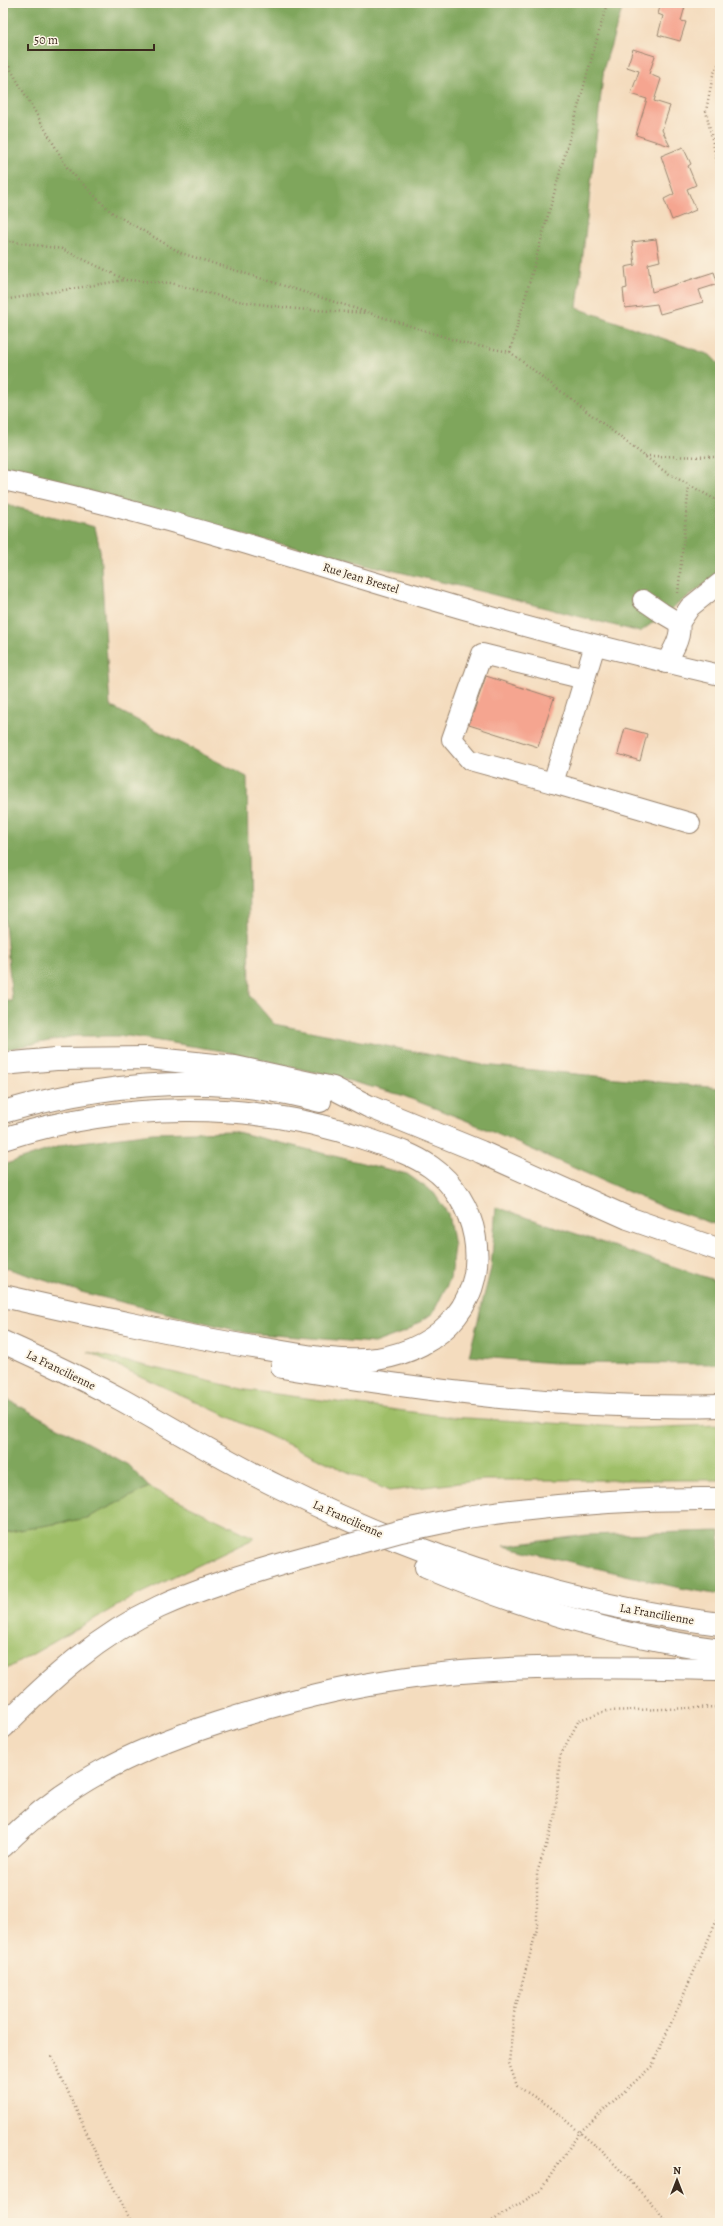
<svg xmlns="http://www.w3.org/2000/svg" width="723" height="2226" viewBox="0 0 723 2226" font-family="Alegreya,serif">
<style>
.green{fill:#9fbf67;stroke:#6d7442}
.forest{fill:#7fa65c;stroke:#5d683d}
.building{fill:#f5a590}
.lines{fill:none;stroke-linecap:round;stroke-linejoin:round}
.minor-casing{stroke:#98836e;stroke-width:22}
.highway-casing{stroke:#98836e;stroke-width:24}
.path{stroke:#98836e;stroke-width:2.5;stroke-dasharray:1 3;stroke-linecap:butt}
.minor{stroke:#fff;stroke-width:20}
.highway{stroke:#fff;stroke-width:22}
.highway-bridge-casing{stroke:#98836e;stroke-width:24;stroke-linecap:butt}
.highway-bridge{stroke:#fff;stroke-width:22}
.labels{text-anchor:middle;stroke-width:4;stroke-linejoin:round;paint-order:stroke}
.street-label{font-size:12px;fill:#3b2a1e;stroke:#fcf5e5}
</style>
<rect width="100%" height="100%" fill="#fcf5e5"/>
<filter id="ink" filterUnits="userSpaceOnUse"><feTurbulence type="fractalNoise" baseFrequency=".025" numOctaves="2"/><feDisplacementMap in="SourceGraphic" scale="8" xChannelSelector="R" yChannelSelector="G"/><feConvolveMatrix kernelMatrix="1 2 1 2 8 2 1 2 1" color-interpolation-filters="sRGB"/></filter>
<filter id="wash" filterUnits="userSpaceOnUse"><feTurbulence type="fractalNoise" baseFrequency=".012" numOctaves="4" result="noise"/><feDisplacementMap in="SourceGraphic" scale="16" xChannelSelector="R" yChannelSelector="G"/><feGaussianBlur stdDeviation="0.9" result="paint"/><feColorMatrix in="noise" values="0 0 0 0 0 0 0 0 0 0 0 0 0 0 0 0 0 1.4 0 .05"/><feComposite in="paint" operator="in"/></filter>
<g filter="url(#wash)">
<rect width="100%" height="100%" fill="#f4dcbe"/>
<!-- green -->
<g class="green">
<path d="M88,1352l158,38 204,27 186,11 84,-3v55h-236l-95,11z"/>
<path d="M149,1487l106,51 -124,60 -128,73v-138l84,-15z"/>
</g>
<!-- forest -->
<g class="forest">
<path d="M3,3h621l-20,64 -27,241 133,47 10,10v208l-80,59 -169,-43 -468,-111z"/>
<path d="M3,504l92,23 5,23 10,156 137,71 3,219 24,28 209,41 237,23v138l-62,-21 -193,-85 -64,-25 -66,-18 -112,-26 -95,-15h-53l-72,14v-49h9l-9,-100z"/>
<path d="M233,1131l174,43 27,19 14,21 6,32 -4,33 -17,34 -26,18 -33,12 -127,-10 -166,-41 -78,-25v-102l63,-21 86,-11z"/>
<path d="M496,1207l224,75v82l-166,-1 -85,-7 22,-88z"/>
<path d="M3,1397l125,68 21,22 -62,31 -84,15z"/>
<path d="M720,1531v64l-40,-7 -176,-42 83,-11z"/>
</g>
<g id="blocks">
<!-- building -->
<g class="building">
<path d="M661,3h25l-5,18 5,1 -6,19 -22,-6 5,-19 -5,-2z"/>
<path d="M633,49l22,7 -6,18 12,5 -7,22 16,5 -8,24 8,16 -34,-11 11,-36 -16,-5 8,-23 -12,-4z"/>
<path d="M683,147l8,17 -3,2 8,19 -9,4 9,21 -24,10 -8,-21 10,-5 -13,-38z"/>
<path d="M656,239l4,22 -12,3 4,28 62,-20 4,12 -19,6 4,12 -43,12 -3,-10 -32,4 -2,-19 4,-1 -2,-21 10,-2 -3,-23z"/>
<path d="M486,676l68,22 -16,49 -69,-22z"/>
<path d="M625,728l22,6 -7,27 -22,-7z"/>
</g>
</g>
</g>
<g filter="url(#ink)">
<use href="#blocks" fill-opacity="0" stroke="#98836e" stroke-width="1"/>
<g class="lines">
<!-- minor casing -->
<g class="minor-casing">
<g id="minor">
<path d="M3,480c161,34 317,88 475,133 80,23 161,43 242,62"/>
<path d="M643,600l19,13 17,10c3,14 -6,27 -13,40"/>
<path d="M679,623l11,-16 30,-24"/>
<path d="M585,679l-103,-25 -30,85 18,21 83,23 42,-138"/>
<path d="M553,783l137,40"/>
</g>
</g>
<!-- highway casing -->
<g class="highway-casing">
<g id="highway">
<path d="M3,1064l53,-5 91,-1 88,9 98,21 35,18 113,46 147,66 92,32"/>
<path d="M3,1112c102,-29 213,-40 317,-11"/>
<path d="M3,1139c116,-37 248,-40 363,0 23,8 45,14 65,28 46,32 62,103 25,149 -19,24 -48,38 -79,43 -39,5 -80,-5 -118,-11 -86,-14 -171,-33 -256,-52"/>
<path d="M3,1342c40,18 80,37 119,58 52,29 103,61 157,87 141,71 285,117 441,137"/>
<path d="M282,1367c144,24 291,43 438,39"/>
<path d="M467,1517c86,-13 167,-19 253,-18"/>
<path d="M426,1567c95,40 192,70 294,83"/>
<path d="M3,1727c46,-47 96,-92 156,-120 41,-19 85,-32 129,-45"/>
<path d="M3,1846c62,-63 129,-95 212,-122 55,-18 110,-33 166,-42 112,-19 226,-15 339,-13"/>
</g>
</g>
<!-- path -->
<g class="path">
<path d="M3,56l65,113 43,43 70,41 286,91 43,8 154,119 56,31"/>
<path d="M720,61l-7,14 -7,36 14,65"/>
<path d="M3,237l5,4 54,8 64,31 45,3 67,18 58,8 71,4"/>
<path d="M3,300l122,-20"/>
<path d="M510,352l97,-349"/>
<path d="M645,456l75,1"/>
<path d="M678,593l11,-107"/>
<path d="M52,2056l45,100 35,67"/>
<path d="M489,2223l51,-32 40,-59 72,-66 68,-153"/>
<path d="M668,2223l-16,-19 -48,-51 -55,-47 -32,-20 -8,-23 5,-50 23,-84v-56l18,-55 5,-62 19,-36 28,-9 113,-4"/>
</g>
<!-- minor -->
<use href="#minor" class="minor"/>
<!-- highway -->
<use href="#highway" class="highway"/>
<!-- highway-bridge casing -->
<g class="highway-bridge-casing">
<path id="highway-bridge" d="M288,1562l113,-31 66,-14"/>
</g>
<!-- highway-bridge -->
<use href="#highway-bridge" class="highway-bridge"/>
</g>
</g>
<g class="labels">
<!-- street labels -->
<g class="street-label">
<text transform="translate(361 578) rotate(17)" y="4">Rue Jean Brestel</text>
<text transform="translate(61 1370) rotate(26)" y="4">La Francilienne</text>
<text transform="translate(348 1519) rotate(24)" y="4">La Francilienne</text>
<text transform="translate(657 1614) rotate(10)" y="4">La Francilienne</text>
</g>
</g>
<!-- margin -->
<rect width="723" height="2226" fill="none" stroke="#fcf5e5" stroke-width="16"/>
<!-- north arrow -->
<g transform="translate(677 2180)" stroke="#fcf5e5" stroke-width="3" paint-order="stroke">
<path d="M0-3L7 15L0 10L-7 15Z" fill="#3b2a1e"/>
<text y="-6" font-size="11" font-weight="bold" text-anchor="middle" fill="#3b2a1e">N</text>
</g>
<!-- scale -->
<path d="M28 44v6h126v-6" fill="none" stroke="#3b2a1e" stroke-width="2"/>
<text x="34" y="44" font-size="12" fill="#3b2a1e" stroke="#fcf5e5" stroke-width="3" paint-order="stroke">50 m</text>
</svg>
